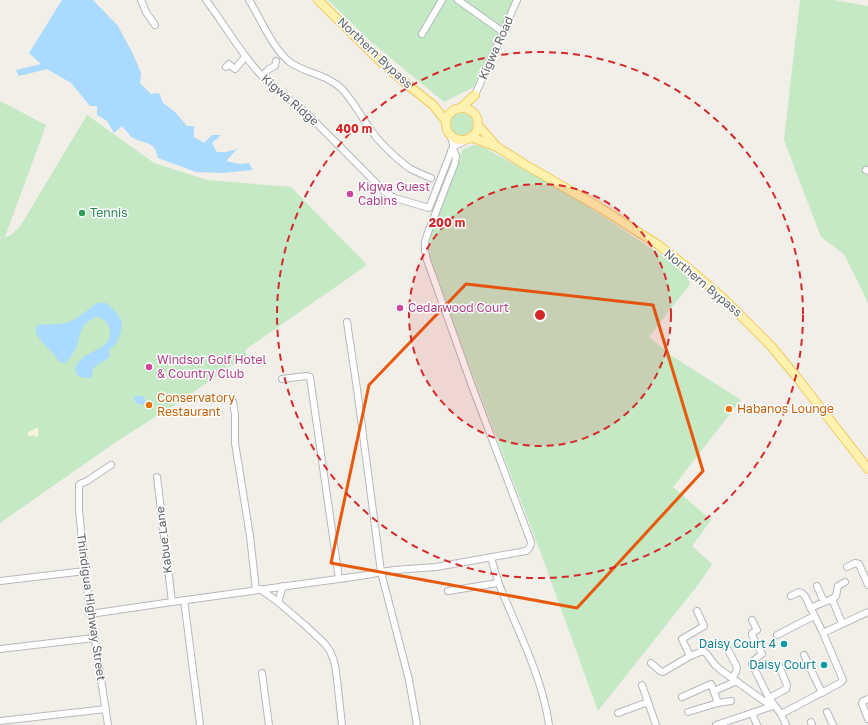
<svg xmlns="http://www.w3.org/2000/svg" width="868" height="725" viewBox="0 0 868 725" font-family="'Golos Text',sans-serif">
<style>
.green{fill:#c5e8c5}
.sand{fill:#fbf3d9}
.water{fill:#aadaff}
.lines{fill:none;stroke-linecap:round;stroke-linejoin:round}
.minor-casing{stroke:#b5b8bc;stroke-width:8}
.major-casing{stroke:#f2c960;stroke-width:10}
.minor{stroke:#fff;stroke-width:6}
.major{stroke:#fff2af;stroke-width:8}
.marked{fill:none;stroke:#e8590c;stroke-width:3;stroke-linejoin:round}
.ring{fill:none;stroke:#d62828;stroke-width:2;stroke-dasharray:7 5}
.hotel-dot{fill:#d1479c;stroke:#fff;stroke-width:1.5}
.leisure-dot{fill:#2e9e5b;stroke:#fff;stroke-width:1.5}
.food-dot{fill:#e8710a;stroke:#fff;stroke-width:1.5}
.culture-dot{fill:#0f9aa8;stroke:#fff;stroke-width:1.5}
.labels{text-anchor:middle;stroke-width:3;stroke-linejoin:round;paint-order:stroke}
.street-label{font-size:12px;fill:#5f6368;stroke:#fff}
.hotel-label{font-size:12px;fill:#b23c85;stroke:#fff;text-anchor:start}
.leisure-label{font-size:12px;fill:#27864d;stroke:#fff;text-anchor:start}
.food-label{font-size:12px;fill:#c56008;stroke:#fff;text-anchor:start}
.culture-label{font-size:12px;fill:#0d838f;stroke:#fff;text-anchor:end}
.centre{fill:#d62828;stroke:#fff;stroke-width:2}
.ring-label{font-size:12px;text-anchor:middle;font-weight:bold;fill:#d62828;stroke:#fff;stroke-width:3;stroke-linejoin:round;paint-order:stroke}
</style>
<rect width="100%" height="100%" fill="#f1efe8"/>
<!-- green -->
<g class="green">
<path d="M328,0h186l-40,87 -30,15 -74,-61z"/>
<path d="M800,0h34l34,6v298l-8,-18 -16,-32 -23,-17 -37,-97z"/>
<path d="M0,101l46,24 -41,112 -5,1z"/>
<circle cx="462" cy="124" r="11"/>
<path d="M87,115l67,48 53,17 84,7 76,78 -122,85 2,5 -65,45 -66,42 -116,81v-284l11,-4 10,-10z"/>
<path d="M473,145h4l6,2 94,52 108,72 5,13 -41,53 23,19 69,44 -68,87 38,33 -19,26 20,18 -11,17 -103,130 -58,-160 -73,-191 -37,-103 -1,-12 2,-12 25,-64 6,-19z"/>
</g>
<!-- sand -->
<path class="sand" d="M36,428h1l2,2 -1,3v2l-1,2h-2l-1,-2 -5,1 -1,-1v-3l5,-2z"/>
<!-- water -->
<g class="water">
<path d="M62,0h31l25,26 15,28 8,19 -1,10 11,11 8,-1 4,10 13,10 11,13h7v11l10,6 8,-8h9l-9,8 5,9h9l11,-3 -11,12 14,3 9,-1 4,7 -30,3 -27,-1 -38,-14c-3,-17 -10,-13 -23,-19 -5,-2 -9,-9 -13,-13l-8,7 -7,-12 -10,-6v-9h-7l-19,-23 -24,-14 -28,7 -3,-6 25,-6 -12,-11z"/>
<path d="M98,303h9l10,10 5,9 -1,10 -5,12 -6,5 -1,5 1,3 -17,11 -1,9c-7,2 -9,1 -15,-2l-2,-7c3,-5 7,-11 12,-13 10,-6 23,-9 23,-22 0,-5 -1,-8 -4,-11 -3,-3 -7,-6 -11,-5 -1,1 -5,3 -6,4 -9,5 -9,15 -12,24 -2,6 -7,13 -11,18h-4l-3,-2c-5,-8 -23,-22 -23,-30 -1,-3 0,-4 2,-6 10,-1 21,0 31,-3 11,-4 19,-14 29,-19z"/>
<path d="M140,395l5,3v1l1,3 -1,2 -4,1 -6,-3 -1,-5 2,-1h3z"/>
</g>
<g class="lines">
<!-- minor casing -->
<g class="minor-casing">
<g id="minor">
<path d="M141,0l5,12 9,13"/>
<path d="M206,0c19,25 34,53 56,76 13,14 28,23 42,35 28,27 55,55 82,82l9,5 34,10 24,-61"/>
<path d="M249,0c12,19 24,50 42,63 17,11 37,12 51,26 11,12 19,27 28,40 9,13 26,29 39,39 7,4 15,7 22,10"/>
<path d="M458,0l45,32"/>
<path d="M422,34l20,-34"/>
<path d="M226,67l3,-3 3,3 3,2 10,-12"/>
<path d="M262,76l7,-7 6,-3 1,-5"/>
<path d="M475,95l42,-95"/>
<path d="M450,134l3,10v3"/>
<path d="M453,147l16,-8"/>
<path d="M866,170l2,1"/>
<path d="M347,322l10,67 24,183 28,108 8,45"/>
<path d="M282,379l24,-3 4,1 29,202"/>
<path d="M233,402l2,13v28l15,93 6,54"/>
<path d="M157,477l15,125"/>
<path d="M491,557c2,9 5,18 8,27 18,46 43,91 50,141"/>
<path d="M847,567l8,-4 4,1 9,21"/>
<path d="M0,581l85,-10"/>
<path d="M817,586l7,16"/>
<path d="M260,589l18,13 28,24 19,18 5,7 4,10 2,10 6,54"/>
<path d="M448,591l50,-8"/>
<path d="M832,599l4,-3 2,-10 7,-4"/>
<path d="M184,600l16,125"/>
<path d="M278,602l5,-16"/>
<path d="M810,608l22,-9 10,24"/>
<path d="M90,614l82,-12 195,-27 14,-3 14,-2 41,-3 90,-16c4,-3 5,-5 5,-9l-59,-156 -45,-126 -2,-9v-9l2,-7 28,-72 1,-7 -2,-5h-3"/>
<path d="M752,620l5,10 -5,3v2l10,19 -9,7 -1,3 17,34 12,16 5,11"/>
<path d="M823,633l45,-21"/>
<path d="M777,635l37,-19"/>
<path d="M725,644l12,23 -1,5 -4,6"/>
<path d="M0,649l94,-11"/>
<path d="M804,655l18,38"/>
<path d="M690,656l-8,-17 22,-13 -7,-15"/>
<path d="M651,663l9,8 3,1 27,-16 13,-5 3,2 9,12 7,6 49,35"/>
<path d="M262,673l7,52"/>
<path d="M642,685l14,40"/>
<path d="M714,691l23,-10"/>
<path d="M682,697l29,-13 7,19"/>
<path d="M769,698l17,-9 1,-4 -8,-19"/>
<path d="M868,699l-5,2 -1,3 6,15"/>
<path d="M688,712l30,-9 13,-2"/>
<path d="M827,712l6,13"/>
<path d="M618,713l30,-11"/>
<path d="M752,713l5,12"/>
<path d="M781,714l59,-31 3,-3 -20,-47 -18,-37 -3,-3 -3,-1 -8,4"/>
<path d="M0,721l106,-12"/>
<path d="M811,722l1,3"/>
<path d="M108,725l-22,-144 -7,-71v-25l1,-1 7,-3 24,-16"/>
<path d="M716,725l57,-19"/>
</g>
</g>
<!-- major casing -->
<g class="major-casing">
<g id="major">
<path d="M318,0l62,61 23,20 30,24 13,16"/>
<path d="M462,107l13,-12"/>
<circle cx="462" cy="124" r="16"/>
<path d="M478,125l18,21"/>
<path d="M471,137l26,10 27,17 75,43 58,37 31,24 33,28 50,50 24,29 73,94"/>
</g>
</g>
<!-- minor -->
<use href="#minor" class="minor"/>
<!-- major -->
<use href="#major" class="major"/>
</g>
<!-- marked area -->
<path class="marked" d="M466,284l187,21 50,166 -126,137 -246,-45 38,-178z"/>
<!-- distance rings -->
<circle cx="540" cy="315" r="131" fill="#d62828" fill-opacity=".12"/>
<g class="ring">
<circle cx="540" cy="315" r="131"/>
<circle cx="540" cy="315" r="263"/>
</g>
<!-- markers -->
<g class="hotel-dot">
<circle cx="350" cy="194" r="4"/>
<circle cx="400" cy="308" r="4"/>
<circle cx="149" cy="367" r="4"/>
</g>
<circle class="leisure-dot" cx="82" cy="213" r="4"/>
<g class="food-dot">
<circle cx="149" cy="405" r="4"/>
<circle cx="729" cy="409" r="4"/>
</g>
<g class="culture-dot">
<circle cx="784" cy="644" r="4"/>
<circle cx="824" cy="665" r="4"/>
</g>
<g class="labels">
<!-- street labels -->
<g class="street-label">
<text transform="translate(496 48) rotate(-66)" y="4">Kigwa Road</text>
<text transform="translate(375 53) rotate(43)" y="4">Northern Bypass</text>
<text transform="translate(290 100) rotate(41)" y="4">Kigwa Ridge</text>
<text transform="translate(703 283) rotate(40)" y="4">Northern Bypass</text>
<text transform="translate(164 540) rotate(-97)" y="4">Kabue Lane</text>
<text transform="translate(91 607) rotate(82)" y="4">Thindigua Highway Street</text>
</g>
<!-- hotel labels -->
<g class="hotel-label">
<text x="358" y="191">Kigwa Guest<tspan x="358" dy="14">Cabins</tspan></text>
<text x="408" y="312">Cedarwood Court</text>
<text x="157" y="364">Windsor Golf Hotel<tspan x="157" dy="14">&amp; Country Club</tspan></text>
</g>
<!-- leisure labels -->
<g class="leisure-label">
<text x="90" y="217">Tennis</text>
</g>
<!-- food labels -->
<g class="food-label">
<text x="157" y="402">Conservatory<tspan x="157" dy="14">Restaurant</tspan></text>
<text x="737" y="413">Habanos Lounge</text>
</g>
<!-- culture labels -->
<g class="culture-label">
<text x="776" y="648">Daisy Court 4</text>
<text x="816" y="669">Daisy Court</text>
</g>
</g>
<circle cx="540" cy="315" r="6" class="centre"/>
<g class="ring-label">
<text x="354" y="133">400 m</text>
<text x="447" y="227">200 m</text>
</g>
</svg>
